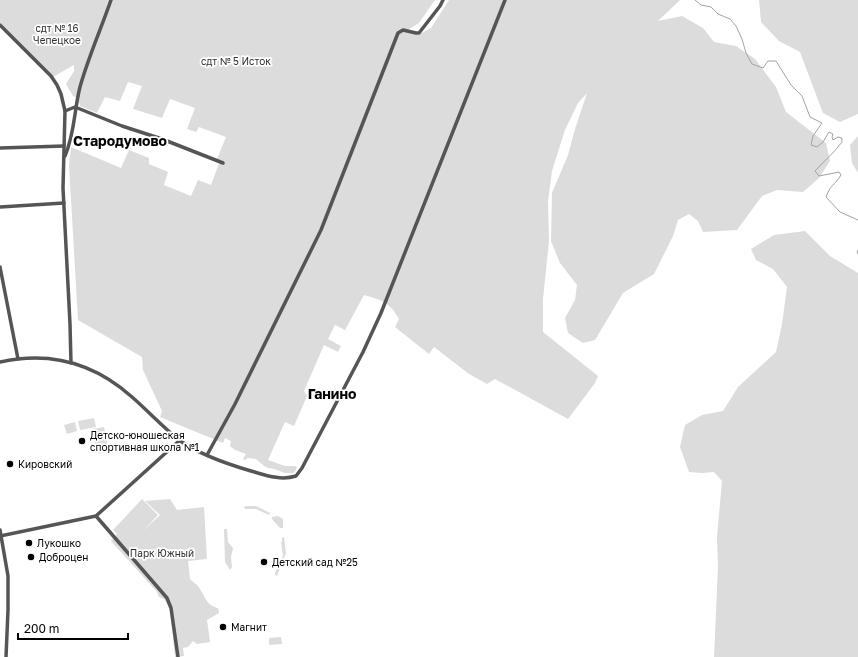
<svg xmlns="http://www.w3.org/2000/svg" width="858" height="657" viewBox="0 0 858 657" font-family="'Golos Text',sans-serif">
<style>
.green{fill:#dcdcdc}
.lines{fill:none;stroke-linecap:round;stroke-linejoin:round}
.stream{stroke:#a3a3a3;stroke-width:1}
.minor{stroke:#555;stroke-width:3.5}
.poi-dot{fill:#000;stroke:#fff;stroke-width:1.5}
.labels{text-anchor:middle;stroke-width:3.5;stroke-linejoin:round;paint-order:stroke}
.park-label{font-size:10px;fill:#333;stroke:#fff}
.poi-label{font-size:10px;fill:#000;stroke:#fff;text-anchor:start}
.district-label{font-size:14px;font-weight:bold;fill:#000;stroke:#fff}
</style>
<rect width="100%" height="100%" fill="#fff"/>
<!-- green -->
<g class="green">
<path d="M0,0h435l-16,23 -13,8 12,4 13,-7 18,-28h231l-22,21 24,-5 21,12 11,14 22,4 19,13 21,28 10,25 40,31 4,18 -11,17 -16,14 -26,-2 -15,6 -25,34 -34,2 -5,-11 -9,-7 -11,6 -5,16 -19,38 -31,19 -28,47 -12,3 -15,-10 -3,-15 10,-18 2,-15 -17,-22 -9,-22 1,-48 16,-38 7,-26 12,-36 -9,10 -13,27 -13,41 -4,30 1,40 -6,58v33l55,44 -3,7 -27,36 -73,-40 -8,5 -18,-10 -35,-27 -5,7 -34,-27 4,-8c-9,-17 -18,-19 -35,-24l-19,35 -10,-5 -7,14 13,7 -3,6 -14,-7 -20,46 3,5 -13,30 -9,-4 -17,38 17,6h10l2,1 -1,3 -3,3h-8l-11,-4 -6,-1 -4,-2 -8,-7 -8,-1 -3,2 -2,-1 3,-5 -11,-4 -5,-4 1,-5 -6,-3 -2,5 -63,-26 2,-6 -19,-41 -1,-13 -64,-37 -9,-155 2,-18 50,21 8,-18 20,8v6l19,8 -4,13 27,11 7,-16 13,5 9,-24 -3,-2 9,-22 -27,-10 -3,5 -9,-3 8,-21 -25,-9 -8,19 -29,-9 9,-23 -14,-4 -8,19 -15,-4 -8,16 -17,-7 -2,-8 -5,-2 -7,-12 8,-13v-6l-23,13 -51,-55z"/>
<path d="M759,0h99v114l-18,8 -17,-9 -23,-61 -21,-11 -18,-19z"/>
<path d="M858,136v37l-6,-10 -2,-18z"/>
<path d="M805,231l25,25 28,17v384h-144l4,-90 -1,-30 5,-56 -8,-9 -12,1 -13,-1 -9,-25 5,-22 17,-10 21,-4 15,-24 38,-35 6,-28 5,-37 -14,-18 -17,-9 -5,-11 23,-14z"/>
<path d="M94,418l2,9 -16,3 -2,-9z"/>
<path d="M75,422l2,9 -10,3 -3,-9z"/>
<path d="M104,427l5,24 -11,3 -6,-25z"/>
<path d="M142,499l16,16 -15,16 17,-16 -15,-14 25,-2 7,11 27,-3 3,52 -19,2 2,18c3,3 8,6 10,10 6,9 6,16 18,19l1,5 -12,7 3,22 -13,2 -4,-3 -5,6 -5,1 1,8 -9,1 -5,-48 -6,-10 -5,-2 -2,-5 -46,-51 6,-7 -4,-4z"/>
<path d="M246,506h10l14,7 -1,2 -13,-6h-11l-1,-2z"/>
<path d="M278,516l5,3v9h-3l-8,-9v-2z"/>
<path d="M224,529h3l1,13 5,6 -2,9 1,10 -2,3 -5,-8z"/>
<path d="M284,537l2,16 -9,23 -2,-1v-2l8,-17 -2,-14h1v-4z"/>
<path d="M281,637l1,7 -13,1v-7z"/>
</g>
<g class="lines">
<!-- stream -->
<g class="stream">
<path d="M695,0l6,5 10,2 7,7 12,5 6,7 6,13 4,14 6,11 11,4 5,-7h8l15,24 11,11 8,21 12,6 -9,13 -2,9 6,2 6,-5 6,-10 4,2 -1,3 1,3 5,-3 4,1v4c-8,11 -18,19 -27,29l4,5 20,-4 2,3c-6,10 -11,10 -15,22l14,15 18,8"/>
<path d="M858,250l-1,2 1,2"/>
</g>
<!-- minor -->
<g class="minor">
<path d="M0,25l51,51 6,9 4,9 4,17 -2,77 7,136 1,39"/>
<path d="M65,111l10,-4 47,19 40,13 61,24"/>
<path d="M0,148l64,-2"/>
<path d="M65,156c10,-23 9,-46 15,-69 8,-29 21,-58 31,-87"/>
<path d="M0,207l64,-4"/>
<path d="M0,267l18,92"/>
<path d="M0,362c50,-11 94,1 132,35 16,14 31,30 47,43 21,15 48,24 72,31 14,4 30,10 45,5l6,-8 61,-116 18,-39 124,-313"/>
<path d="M207,455l28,-51 86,-174 77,-197 5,-3 13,3h3l21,-27 3,-6"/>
<path d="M96,516l71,82 4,10 7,49"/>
<path d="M0,530l8,46v34l-2,47"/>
<path d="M0,536l96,-20 84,-76"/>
</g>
</g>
<!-- markers -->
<g class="poi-dot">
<circle cx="82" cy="441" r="4"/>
<circle cx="10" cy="464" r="4"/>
<circle cx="29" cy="543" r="4"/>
<circle cx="31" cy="557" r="4"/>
<circle cx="264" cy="562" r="4"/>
<circle cx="223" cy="627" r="4"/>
</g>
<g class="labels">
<!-- park labels -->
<g class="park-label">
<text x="57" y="32">сдт № 16<tspan x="57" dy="12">Чепецкое</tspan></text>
<text x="236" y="65">сдт № 5 Исток</text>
<text x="162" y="557">Парк Южный</text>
</g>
<!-- poi labels -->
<g class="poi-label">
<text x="90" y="439">Детско-юношеская<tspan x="90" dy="12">спортивная школа №1</tspan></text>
<text x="18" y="468">Кировский</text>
<text x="37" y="547">Лукошко</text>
<text x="39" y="561">Доброцен</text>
<text x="272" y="566">Детский сад №25</text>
<text x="231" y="631">Магнит</text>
</g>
<!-- district labels -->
<g class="district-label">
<text x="120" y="146">Стародумово</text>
<text x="332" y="399">Ганино</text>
</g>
</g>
<!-- scale -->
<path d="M18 633v6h110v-6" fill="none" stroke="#000000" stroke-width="2"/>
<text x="24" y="633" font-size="12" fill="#000000" stroke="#ffffff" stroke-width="3" paint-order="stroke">200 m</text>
</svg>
